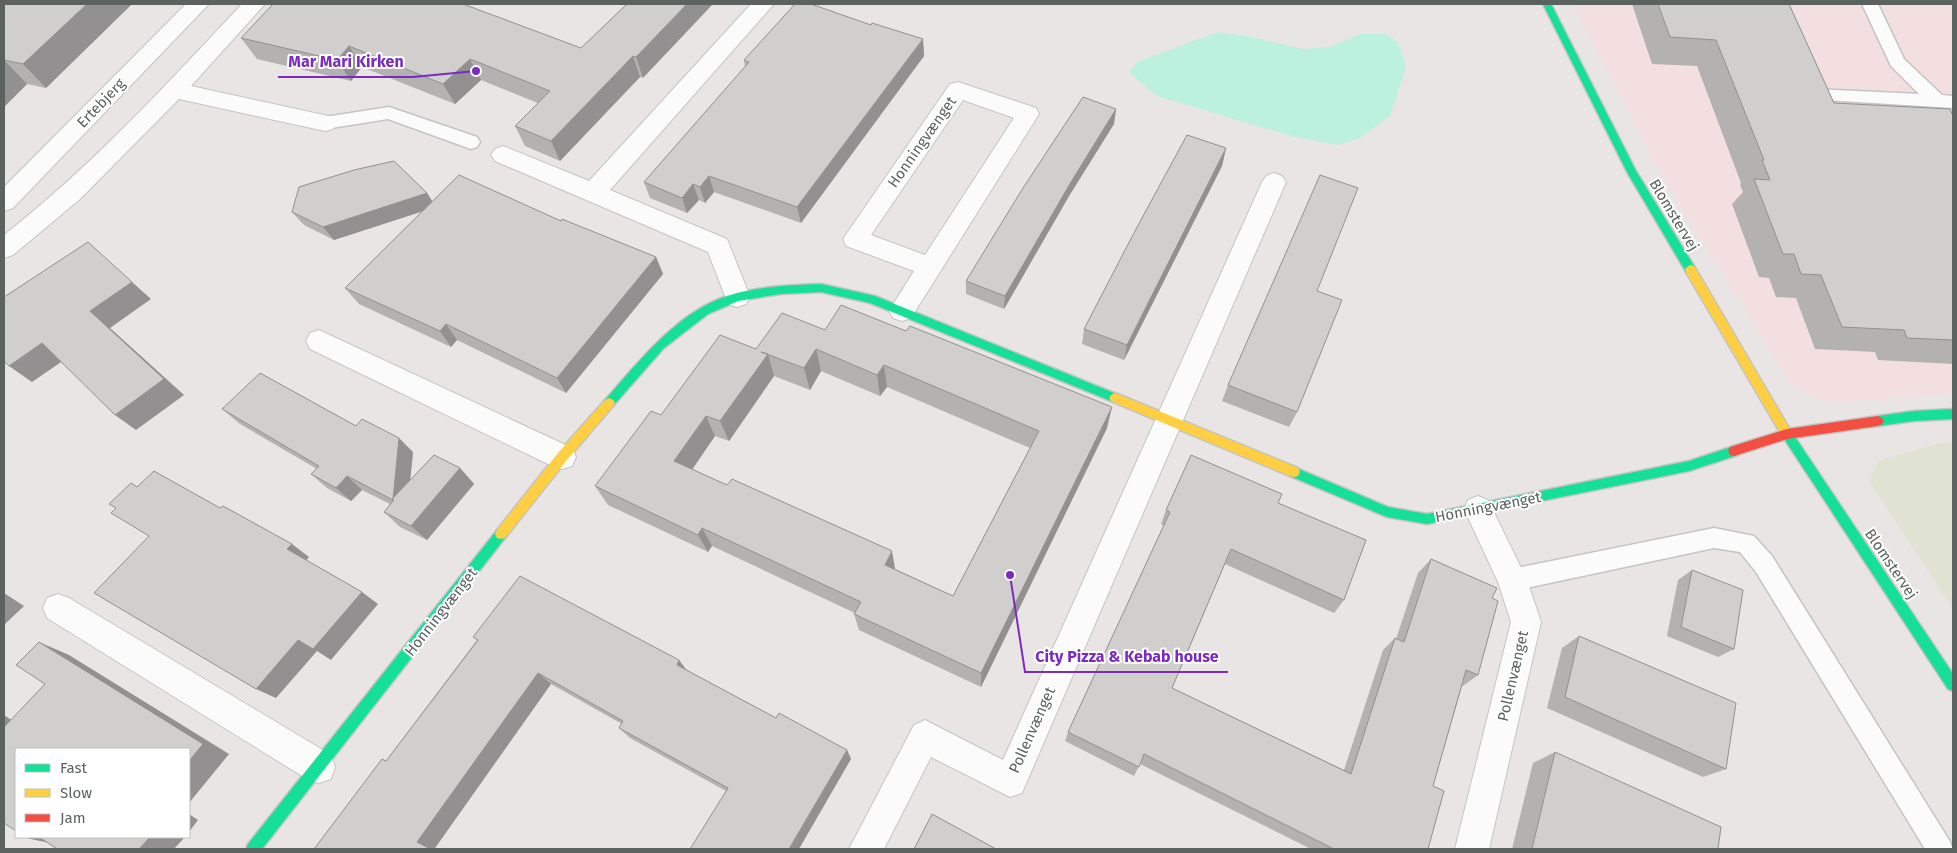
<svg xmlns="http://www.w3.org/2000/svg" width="1957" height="853" viewBox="0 0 1957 853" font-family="'Fira Sans',sans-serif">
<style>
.commercial{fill:#f3dfdf}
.green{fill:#e1e3d2}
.water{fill:#bcf0df}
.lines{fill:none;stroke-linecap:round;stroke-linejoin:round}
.lane-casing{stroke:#c5c4c4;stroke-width:3}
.street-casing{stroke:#c5c4c4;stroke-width:2}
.fast-casing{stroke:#c4c4c3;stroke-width:3}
.slow-casing{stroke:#c4c4c3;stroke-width:3}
.jam-casing{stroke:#c4c4c3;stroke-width:3}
.lane{fill:#fcfbfb;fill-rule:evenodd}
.street{fill:#fcfbfb;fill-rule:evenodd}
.fast{fill:#16e098;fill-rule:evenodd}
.slow{fill:#ffcf43;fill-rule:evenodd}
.jam{fill:#f24e42;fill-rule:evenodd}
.wall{fill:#b4b1b1;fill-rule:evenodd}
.shaded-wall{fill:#929090}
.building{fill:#d1cece;stroke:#929090;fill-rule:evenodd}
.labels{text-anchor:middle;stroke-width:4;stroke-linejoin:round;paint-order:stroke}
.street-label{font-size:15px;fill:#5b6260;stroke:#fff}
.leader{fill:none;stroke:#7b2cbf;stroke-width:2}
.callout-dot{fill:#7b2cbf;stroke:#fff;stroke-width:2}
.callout-label{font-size:16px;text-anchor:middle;font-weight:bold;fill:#7b2cbf;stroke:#fff;stroke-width:4;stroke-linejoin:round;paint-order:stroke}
</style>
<rect width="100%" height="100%" fill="#eae5e5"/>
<!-- commercial -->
<path class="commercial" d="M1573,4h380v389l-113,9 -19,-2 -29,-14 -136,-221z"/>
<!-- green -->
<path class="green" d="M1939,443h14v166l-84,-128 9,-20z"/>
<!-- water -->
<path class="water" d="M1218,32l29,4 55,13 27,-2 32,-13h24l13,8 8,25 -16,49 -32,23 -21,6 -42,-8 -138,-41 -28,-24 8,-10z"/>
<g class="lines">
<!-- lane casing -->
<g class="lane-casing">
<g id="lane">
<path d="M1862,4h16l26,55 38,36 11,1v12l-144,-9 -3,-4 3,-4 6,-2 104,5 -28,-28z"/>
<path d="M389,107l88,30 3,5 -3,5 -6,2 -83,-30 -63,10 -6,-1 -3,-5 3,-5 6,-1z"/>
<path d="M1714,528l40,8 18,20 177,284 4,9h-28l-169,-277 -16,-20 -26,-4 -202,43 -8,-3 -4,-8 4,-8 8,-3z"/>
</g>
</g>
<!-- street casing -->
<g class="street-casing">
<g id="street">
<path d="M186,4h23l-196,204 -9,3v-24z"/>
<path d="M242,4h23l-74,82 142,31 3,6 -3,6 -8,2 -146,-32 -99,100 -67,56 -9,3v-23c88,-69 162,-150 238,-231z"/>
<path d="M751,4h23l-164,186 117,49 23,58 -4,7 -9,3 -9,-3 -20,-52 -213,-91 -4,-6 4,-6 8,-3 86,35z"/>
<path d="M958,82l78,26 3,6 -128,204 -9,3 -9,-3 -4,-7 25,-40 -68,-25 -3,-7 107,-155zM963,100l51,18 -89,137 -54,-20z"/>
<path d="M1274,173l8,3 4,6 -264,611 -12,4 -79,-40 -47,92h-35l65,-124 11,-5 78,40 259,-578 4,-6z"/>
<path d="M319,330l253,118 4,9 -4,9 -10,3 -10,-3 -242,-117 -4,-8 4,-8z"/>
<path d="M1478,496l10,4 39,80 14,42 -52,227h-34l56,-227 -13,-40 -34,-73 4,-9z"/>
<path d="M58,594l11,4 262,157 4,12 -4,12 -12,4 -12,-4 -260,-161 -4,-10 4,-10z"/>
</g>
</g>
<!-- fast casing -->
<g class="fast-casing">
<g id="fast">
<path d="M1543,4h8l85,167 58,95 1,3 -1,3h-8l-59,-100z"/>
<path d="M821,284l54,12 244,99 2,3 -2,3h-8l-241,-98 -49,-11 -41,2 -42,7 -30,13 -44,34 -51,58h-8l-2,-3 2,-3c36,-41 77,-94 132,-107 28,-7 56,-8 84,-9z"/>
<path d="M1953,409v10l-39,2 -36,5 -4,-2 -2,-3 2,-3 4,-2 36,-5z"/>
<path d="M1785,426l4,2 164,246v17l-5,-2 -167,-255 -2,-3 2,-3z"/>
<path d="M1734,446l4,1 2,4 -2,4 -49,16 -262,53 -40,-7 -97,-41 -2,-4 2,-4 4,-1 94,40 39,7 262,-53z"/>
<path d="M501,529l4,1 2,4 -2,4 -243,311h-16l2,-5 249,-314z"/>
</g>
</g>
<!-- slow casing -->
<g class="slow-casing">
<g id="slow">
<path d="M1690,265l4,1 95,162 2,3 -2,3 -4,2 -4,-2 -95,-162 -1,-3z"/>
<path d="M1115,393l183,75 2,4 -2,4 -4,1 -4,-1 -179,-75 -2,-3 2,-3z"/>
<path d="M609,398l4,2 2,3 -2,3 -47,55 -61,77 -4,1 -4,-1 -2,-4 2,-4 61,-77 47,-53z"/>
</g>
</g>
<!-- jam casing -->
<g class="jam-casing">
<path id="jam" d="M1878,416l4,2 2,3 -2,3 -4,2 -91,13 -53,17 -4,-1 -2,-4 2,-4 57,-18z"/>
</g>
<!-- lane -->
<use href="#lane" class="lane"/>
<!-- street -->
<use href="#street" class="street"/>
<!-- fast -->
<use href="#fast" class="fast"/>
<!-- slow -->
<use href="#slow" class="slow"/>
<!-- jam -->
<use href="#jam" class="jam"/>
</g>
<!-- wall -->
<g class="wall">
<path d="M4,4h128l-86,84 -19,-4 -23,23z"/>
<path d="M627,4l16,74 -3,-1 -80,84 -35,-15 -10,-20 23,-23 -57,-23 -26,24 -93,-37 -11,14 -94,-22 -16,-21 340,10z"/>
<path d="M1632,4h157l45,99 119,13v248l-75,-4 -3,-8 -60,-3 -19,-51 -20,-1 -7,-19 -10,-1 -27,-73 11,-12 -3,-7 1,-2 -44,-117 -45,-2z"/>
<path d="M871,25l52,14 1,17 -123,167 -87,-31 -9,11 -6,-3 -12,13 -37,-15 -6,-16 101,-115 -1,-7z"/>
<path d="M1116,109l-2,15 -45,72 -65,113 -38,-15v-13z"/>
<path d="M1226,148l-4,18 -98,194 -42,-16 2,-15z"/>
<path d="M427,193l5,9 129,19 95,36 7,17 -97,119 -109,-53 -6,7 -92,-43 -14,-16 78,-77 -89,29 -30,-15 -12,-13z"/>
<path d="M1317,291l-20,121 -8,15 -67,-26 6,-16z"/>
<path d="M825,330l282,98 -126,259 -122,-57 -5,-16 1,-1 -143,-67 -4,6 -100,-47 -13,-19 66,-71 95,-66zM821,371l59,25 7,-9 143,61 -77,148 -58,-27v-1l-203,-99 23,-33 14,5 45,-65 36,14z"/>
<path d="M222,409l134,17 57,26 -3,28 50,-12 14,16 -47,56 -27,-13 -16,-15 6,-8 -28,-14 -11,11 -24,-13 -16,-14 6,-5 -77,-45z"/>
<path d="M1278,503l66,97 -10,13 -109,-49 -53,124 172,82 39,-120 12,-12 1,1 22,-66 13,-14 61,39 -14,77 -15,11h-1l-29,100 -5,63h-117l-171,-85 -6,12 -69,-35 3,-9 96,-206 -3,-2 5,-14z"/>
<path d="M1692,570l42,79 -16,8 -51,-21 11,-56z"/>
<path d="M1579,636l147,133 -23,8 -156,-69 15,-60z"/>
<path d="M473,637l215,34 88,47 71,32 4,9 -125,32 -96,-53 -11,-10 3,-4 -71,-40 -116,164 -121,1 72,-88 91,-121z"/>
<path d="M1555,752l163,97h-206l21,-86z"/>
</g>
<!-- shaded-wall -->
<g class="shaded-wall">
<path d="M87,4h45l-86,84 -23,-24z"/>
<path d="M687,4h26l-70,74 -7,-21z"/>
<path d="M923,39l1,17 -123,167 -4,-16z"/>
<path d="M349,46l13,21 -11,14 -14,-21z"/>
<path d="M633,56l7,21 -80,84 -9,-20z"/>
<path d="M470,59l11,21 -26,24 -12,-20z"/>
<path d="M4,60l23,24 -23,23z"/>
<path d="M1116,109l-2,15 -45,72 -65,113 1,-13 66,-114z"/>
<path d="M1226,148l-4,18 -98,194 3,-15z"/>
<path d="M709,176l5,16 -9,11 -5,-16z"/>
<path d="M693,184l6,16 -12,13 -5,-15z"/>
<path d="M427,193l9,14 -102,33 -11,-13z"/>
<path d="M656,257l7,17 -97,119 -9,-15z"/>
<path d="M132,282l19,17 -41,29 74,67 -48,35 -21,-15 -25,-104z"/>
<path d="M446,324l11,16 -6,7 -11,-16z"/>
<path d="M42,343l22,17 -32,22 -23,-16z"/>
<path d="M816,349l5,22 -11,19 -6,-22z"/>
<path d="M768,354l6,22 -45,65 -9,-20z"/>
<path d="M884,365l3,22 -7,9 -3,-21z"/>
<path d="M1112,407l-5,21 -126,259v-14z"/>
<path d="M706,416l9,20 -30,44 -11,-19z"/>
<path d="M399,438l14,14 -6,60 -14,-13z"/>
<path d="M460,468l14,16 -47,56 -16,-14z"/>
<path d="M347,476l15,14 -11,11 -15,-13z"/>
<path d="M702,528l10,18 -4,6 -10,-17z"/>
<path d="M292,544l17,13 -4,5 -18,-13z"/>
<path d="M892,551l3,17 -7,13 -3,-16z"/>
<path d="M362,592l16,12 -47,56 -14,-9 -41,47 -20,-9 42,-49z"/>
<path d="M4,593l20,13 -20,19z"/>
<path d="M39,642l30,13 160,99 -40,49v-42z"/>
<path d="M679,660l9,12 -11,-7z"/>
<path d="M538,673l13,11 -116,164 2,1h-7l-13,-7z"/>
<path d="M4,715l33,22 -33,-11z"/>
<path d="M847,750l4,9 -52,90h-10z"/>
<path d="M189,814l9,6 -9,12z"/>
<path d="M27,837h26l6,8 -33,-7z"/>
<path d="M150,837h35l-11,12h-35z"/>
</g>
<!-- building -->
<g class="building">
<path d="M4,4h83l-64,60 -19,-4z"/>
<path d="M273,4h190l118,44 46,-44h60l-51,53 -3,-1 -82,85 -36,-15 35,-35 -80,-32 -27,25 -94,-38 -12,14 -96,-22z"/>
<path d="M795,4h16l60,21 1,-2 51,16 -126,168 -88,-31 -9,11 -7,-3 -11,14 -38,-16 105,-120 -5,-2z"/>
<path d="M1658,4h131l45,99 116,6 3,7v224l-46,-2 -3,-8 -62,-3 -21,-52 -20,-1 -7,-20h-11l-29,-75 16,1 -8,-20h2l-48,-120 -46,-3z"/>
<path d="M1083,97l33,12 -45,73 -66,114 -39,-15 57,-93z"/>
<path d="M1187,135l39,13 -99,197 -43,-16 52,-100z"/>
<path d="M394,161l33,32 -104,34 -31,-15 7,-25 55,-17z"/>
<path d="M459,175l102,46 1,-2 94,38 -99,121 -111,-54 -6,7 -95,-43z"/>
<path d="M1320,175l38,13 -41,103 25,9 -45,112 -69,-27z"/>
<path d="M88,242l44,40 -42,29 74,68 -49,36 -73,-72 -33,23 -5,-5v-64z"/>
<path d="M841,305l65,26 4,-5 202,81 -131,266 -127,-59 7,-12 -159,-74 -4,7 -103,-49 56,-75 10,4 59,-80 36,14 26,-36 43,17zM816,349l61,26 7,-10 155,66 -86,165 -68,-31 7,-14 -160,-72 -5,6 -53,-24 32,-45 14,5 48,-67 -7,-2 43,16z"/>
<path d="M260,373l96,53 6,-7 37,19 -6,62 -46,-24 -11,12 -25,-14 8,-8 -97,-57z"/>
<path d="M434,455l26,13 -49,58 -27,-14 10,-12 -2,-1z"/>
<path d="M1191,455l91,39 -4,9 88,37 -22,60 -113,-51 -59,139 179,86 44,-136 9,4 27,-83 66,29 -5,10 6,3 -20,74 -12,-5 -33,116 11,5 -16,58h-94l-190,-95 -5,13 -71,-35 102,-220 -4,-2z"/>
<path d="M154,471l66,37 3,-2 69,38 -5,5 75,43 -49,57 -15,-9 -42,49 -162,-96 55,-57 -38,-23 5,-5 -7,-4 22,-21 6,4z"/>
<path d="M1692,570l51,20 -9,59 -53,-22z"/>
<path d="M520,576l159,84 -2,5 99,53 3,-5 68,37 -58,99h-99l38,-61 -109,-60 4,-7 -85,-48 -121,169 13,7h-116l68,-90 4,2 92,-121 -5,-3z"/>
<path d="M1579,636l157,67 -10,66 -161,-72z"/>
<path d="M39,642l164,102 -14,17v-12h-173v82l-12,-8v-97h1l40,-42 -29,-19z"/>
<path d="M1555,752l166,75 -3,22h-186z"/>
<path d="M932,814l64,35h-82z"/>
<path d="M39,837h111l-11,12h-82z"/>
</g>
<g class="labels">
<!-- street labels -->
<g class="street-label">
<text transform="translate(101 103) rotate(-46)" y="5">Ertebjerg</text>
<text transform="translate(922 142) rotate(-55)" y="5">Honningvænget</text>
<text transform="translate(1674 215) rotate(59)" y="5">Blomstervej</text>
<text transform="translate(1488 507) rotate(-11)" y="5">Honningvænget</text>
<text transform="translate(1891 564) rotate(56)" y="5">Blomstervej</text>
<text transform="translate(441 612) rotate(-52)" y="5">Honningvænget</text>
<text transform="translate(1513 676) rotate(-77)" y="5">Pollenvænget</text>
<text transform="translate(1032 730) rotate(-66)" y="5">Pollenvænget</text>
</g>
</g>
<!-- callouts -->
<path class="leader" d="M476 71L413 77H278M1010 575L1025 672H1228"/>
<g class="callout-dot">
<circle cx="476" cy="71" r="5"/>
<circle cx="1010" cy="575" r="5"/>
</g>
<g class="callout-label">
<text x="346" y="67">Mar Mari Kirken</text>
<text x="1127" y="662">City Pizza &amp; Kebab house</text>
</g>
<!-- border -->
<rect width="1957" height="853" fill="none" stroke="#5b6260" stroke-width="10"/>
<!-- legend -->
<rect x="15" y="748" width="175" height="90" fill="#ffffff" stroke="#bdc0bf"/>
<rect x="25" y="764" width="25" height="8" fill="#16e098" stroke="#bdc0bf"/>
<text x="60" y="773" font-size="15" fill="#5b6260">Fast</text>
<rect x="25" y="789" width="25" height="8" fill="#ffcf43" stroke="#bdc0bf"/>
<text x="60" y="798" font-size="15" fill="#5b6260">Slow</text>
<rect x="25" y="814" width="25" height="8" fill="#f24e42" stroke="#bdc0bf"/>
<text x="60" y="823" font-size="15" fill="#5b6260">Jam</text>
</svg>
